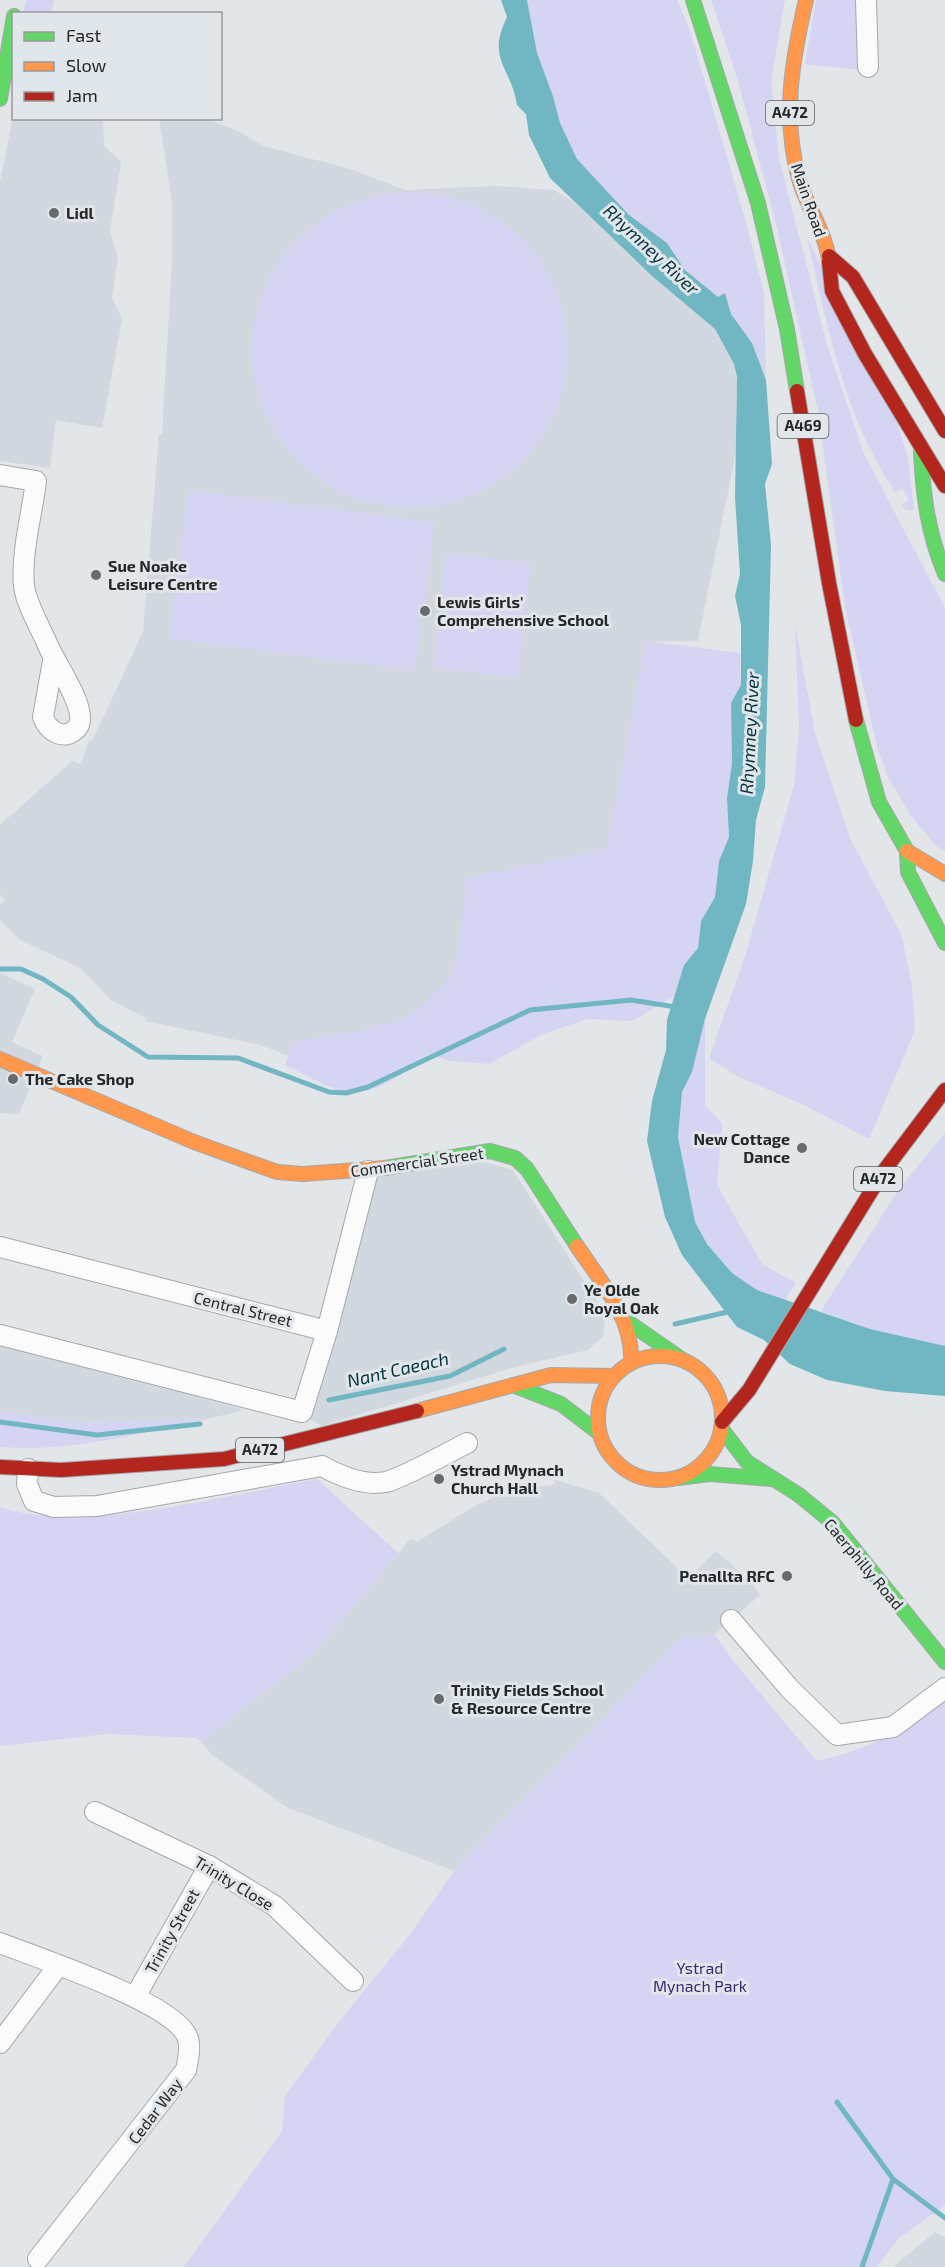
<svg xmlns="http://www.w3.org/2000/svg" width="945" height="2267" viewBox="0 0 945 2267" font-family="'Exo 2',sans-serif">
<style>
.built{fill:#d2d8df}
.green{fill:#d6d4f3}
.water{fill:#71b6c3}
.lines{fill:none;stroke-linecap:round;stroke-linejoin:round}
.stream{stroke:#71b6c3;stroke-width:5}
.street-casing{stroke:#a5a7a9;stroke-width:22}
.fast-casing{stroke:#a5a7a9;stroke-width:16}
.slow-casing{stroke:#a5a7a9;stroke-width:16}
.jam-casing{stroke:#a5a7a9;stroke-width:16}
.street{stroke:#fbfbfc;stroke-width:20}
.fast{stroke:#63d668;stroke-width:14}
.slow{stroke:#ff974d;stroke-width:14}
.jam{stroke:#b3261e;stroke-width:14}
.poi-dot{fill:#686a6c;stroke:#e1e6eb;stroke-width:2}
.labels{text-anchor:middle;stroke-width:6;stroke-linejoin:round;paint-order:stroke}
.shield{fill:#e1e6eb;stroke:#5d6063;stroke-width:1.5}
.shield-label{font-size:15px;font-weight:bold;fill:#252729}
.street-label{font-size:16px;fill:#252729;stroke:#e1e6eb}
.poi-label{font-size:16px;font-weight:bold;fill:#252729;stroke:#e1e6eb;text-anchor:start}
.park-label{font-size:16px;fill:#3c2974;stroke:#e1e6eb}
.water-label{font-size:18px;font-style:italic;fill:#04343b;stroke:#e1e6eb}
</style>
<rect width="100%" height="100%" fill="#e3e6e9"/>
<!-- built -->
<g class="built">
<path d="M13,117l90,2 1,27 17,16 -11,69 8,26 -6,40 10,22 -20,109 -46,-8 -6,48 -50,-7v-279z"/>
<path d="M159,119h48l31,12 25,15 87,23 55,21 91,-4 58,4 20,12 78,74 63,53 19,35 5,28 -3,1v59l-38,189 -49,1 -21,231 -134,136 -201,49 -32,-13 -115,-24v-3l-35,-18 -31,-32 -60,-28 -20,-20v-16l5,-3 -5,-7v-69l72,-64 9,3 8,-24 3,1 51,-109 16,-198h3l10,-174v-59z"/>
<path d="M0,973l35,16 -23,53 31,14 -24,58 -19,-1z"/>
<path d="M485,1162l28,8 93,145 -3,21 -15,14 -73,17 -193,59 -19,-11 63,-236z"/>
<path d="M0,1340l244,70 -36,9 -130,4 -78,-12z"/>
<path d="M556,1480l43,13 89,85 28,-27 33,29 11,15 -46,40 -34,3 -226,233 -166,-63 -77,-54 -10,-12 111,-87 99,-117 6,4 59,-37 28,-12 28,-6 22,-2z"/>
<path d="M935,2232l10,6v29h-52z"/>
</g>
<!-- green -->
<g class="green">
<path d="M26,0h28l-3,13 -28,1z"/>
<path d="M527,0h150l12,27 57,195 18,71 2,87 -14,-37 -21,-29 -6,-21 -7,4 -33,-27 -18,-27 -38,-28 -52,-56 -17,-36 -7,-27 -16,-43z"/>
<path d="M711,0h74l-14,82 8,76 48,187 37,109 81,154v243l-8,-4 -26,-31 -22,-37 -11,-29 -33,-143 -27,-196 -42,-187 -38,-143z"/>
<path d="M816,0h43v70l-54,-6z"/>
<circle cx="410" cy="350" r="158"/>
<path d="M807,237l91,188 10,33 6,52h-8l-4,-5 7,-5 -7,-11 -7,4c-9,-16 -19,-32 -27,-48 -31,-65 -45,-138 -61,-208z"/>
<path d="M188,490l247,32 -20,149 -246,-32z"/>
<path d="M446,553l85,10 -13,115 -85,-10z"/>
<path d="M795,624l20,109 35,105 52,98 10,51 3,43 -46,109 -61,-32 -71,-31 -28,-18 36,-102 49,-171 5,-58z"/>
<path d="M646,641l94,12 1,32 -10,18 1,60 -5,35 2,39 -10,24 -4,36 -14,24 -3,27 -14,17 -9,30 -42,26 -45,-2 -45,15 -54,30 -39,-3 -22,-7c-24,19 -50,42 -83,37 -17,-2 -44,-19 -60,-26l8,-23 69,-12 42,-12 16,-11 30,-29 9,-29 6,-58 -4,-12 145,-30z"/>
<path d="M705,1019v86l17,18 -5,62 45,79 34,19 -11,17 -28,-10 -25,-17 -25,-29 -12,-22 -17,-85 4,-45 10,-20z"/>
<path d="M945,1133v213l-75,-17 -49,-18 78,-122z"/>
<path d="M0,1411l78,12 130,-4c-69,14 -137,34 -208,28z"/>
<path d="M317,1479l81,74 -86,102 -111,87 -4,-4 -90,-4 -107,12v-239c79,28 232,-13 317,-28z"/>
<path d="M715,1635l19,27 83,99 31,-8 42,-17 55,-38v507l-46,33 -22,29h-693l98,-136 3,-35 53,-73 73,-90 43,-62 226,-233z"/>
</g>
<!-- water -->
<path class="water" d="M501,0h26l10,53 16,43 7,27 17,36 52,56 38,28 18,27 33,27 7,-4 6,21 21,29 14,37 6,84 -7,20 6,61 -6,242 -9,33 -3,41 -7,43 -41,115 -13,53 -10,20 -4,45 17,85 12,22 25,29 25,17 113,39 75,17v50l-60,-5 -58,-11 -37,-16 -26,-24 -27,-13 -55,-72 -17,-38 -18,-76 5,-40 14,-51 1,-30 17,-55 14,-17 3,-27 14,-24 4,-36 10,-24 -2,-39 5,-35 -1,-60 10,-18v-60l-6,-29 5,-22 -5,-76 2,-121 -3,-13 -19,-35 -63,-53 -102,-98 -21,-43 -3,-21 -9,-9c-6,-39 -31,-45 -10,-88z"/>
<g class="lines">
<!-- stream -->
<g class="stream">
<path d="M0,969h21l22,10 28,18 27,28 50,32 90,1 91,34 17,1 22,-6 162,-77 101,-10 45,7"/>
<path d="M675,1324l57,-13"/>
<path d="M329,1400l121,-24 54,-27"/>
<path d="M0,1422l97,13 103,-11"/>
<path d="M837,2102l56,77 52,39"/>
<path d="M862,2267l31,-88"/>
</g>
<!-- street casing -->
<g class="street-casing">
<g id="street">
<path d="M866,0l2,67"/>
<path d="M0,475l36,6c-4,33 -15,71 -12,105 2,17 15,39 22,55 7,20 45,70 31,87 -13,14 -29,3 -34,-11l10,-56"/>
<path d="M0,1247l327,84 41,-160"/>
<path d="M0,1335l302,77 25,-81"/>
<path d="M28,1469l-1,15 7,17 20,6 43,-1 225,-40c18,10 43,20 64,16 19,-5 61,-29 81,-39"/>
<path d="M731,1620l58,68 48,47 56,-8 52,-39"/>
<path d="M95,1812l114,54 66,40 78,75"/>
<path d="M0,1943c41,16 166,57 186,91 6,10 2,26 0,36l-148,189"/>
<path d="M135,1997l74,-131"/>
<path d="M0,2043l58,-77"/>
</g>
</g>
<!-- fast casing -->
<g class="fast-casing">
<g id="fast">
<path d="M693,0l65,203 29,126 10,62"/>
<path d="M0,99l14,-83"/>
<path d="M921,452c2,43 7,82 24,122"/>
<path d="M856,720l23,82 28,49 1,21 37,71"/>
<path d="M385,1168l105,-17 25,7 12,11 50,77"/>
<path d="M625,1320l61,42"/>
<path d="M513,1385l48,19 38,29"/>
<path d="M721,1428l26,34 52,33 34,28 112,139"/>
<path d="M678,1478l32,-4 61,5"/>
</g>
</g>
<!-- slow casing -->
<g class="slow-casing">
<g id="slow">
<path d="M806,0c-14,60 -24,117 -7,179 7,27 28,55 30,83"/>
<path d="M907,851l38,23"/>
<path d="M0,1059l194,83 83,30 26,2 82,-6"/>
<path d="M577,1246c23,35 57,72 54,117"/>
<circle cx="660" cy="1418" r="62"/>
<path d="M417,1411l134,-36 63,1"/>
</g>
</g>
<!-- jam casing -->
<g class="jam-casing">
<g id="jam">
<path d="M829,256l24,21 92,154"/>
<path d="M829,262l3,29 33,63 80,132"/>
<path d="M797,391l32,192 27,137"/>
<path d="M722,1422l27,-32 134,-218 62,-82"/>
<path d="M0,1467l61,3 163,-11 193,-48"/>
</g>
</g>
<!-- street -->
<use href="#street" class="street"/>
<!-- fast -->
<use href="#fast" class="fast"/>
<!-- slow -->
<use href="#slow" class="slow"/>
<!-- jam -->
<use href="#jam" class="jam"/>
</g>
<!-- markers -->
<g class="poi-dot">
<circle cx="54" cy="213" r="6"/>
<circle cx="96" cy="575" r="6"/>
<circle cx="425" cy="611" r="6"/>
<circle cx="13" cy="1079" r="6"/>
<circle cx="802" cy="1148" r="6"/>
<circle cx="572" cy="1299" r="6"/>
<circle cx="439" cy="1479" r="6"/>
<circle cx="787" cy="1576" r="6"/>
<circle cx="439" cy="1699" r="6"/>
</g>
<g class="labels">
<!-- shield labels -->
<g class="shield">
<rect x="766" y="101" width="48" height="24" rx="4.5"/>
<rect x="777.5" y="414" width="51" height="24" rx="4.5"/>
<rect x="854" y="1167" width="48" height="24" rx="4.5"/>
<rect x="236" y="1438" width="48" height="24" rx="4.5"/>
</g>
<g class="shield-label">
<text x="790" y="118">A472</text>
<text x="803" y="431">A469</text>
<text x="878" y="1184">A472</text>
<text x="260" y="1455">A472</text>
</g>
<!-- street labels -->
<g class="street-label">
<text transform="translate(809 200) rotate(71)" y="6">Main Road</text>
<text transform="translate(417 1162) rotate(-8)" y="6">Commercial Street</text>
<text transform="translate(243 1309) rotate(14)" y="6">Central Street</text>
<text transform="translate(864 1564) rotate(50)" y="6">Caerphilly Road</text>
<text transform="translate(234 1883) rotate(31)" y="6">Trinity Close</text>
<text transform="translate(172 1931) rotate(-61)" y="6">Trinity Street</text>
<text transform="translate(155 2111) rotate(-53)" y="6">Cedar Way</text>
</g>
<!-- poi labels -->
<g class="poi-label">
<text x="66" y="219">Lidl</text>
<text x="108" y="572">Sue Noake<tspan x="108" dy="18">Leisure Centre</tspan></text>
<text x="437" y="608">Lewis Girls'<tspan x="437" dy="18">Comprehensive School</tspan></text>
<text x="25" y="1085">The Cake Shop</text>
<text x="790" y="1145" text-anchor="end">New Cottage<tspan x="790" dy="18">Dance</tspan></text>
<text x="584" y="1296">Ye Olde<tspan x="584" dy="18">Royal Oak</tspan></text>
<text x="451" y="1476">Ystrad Mynach<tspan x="451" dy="18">Church Hall</tspan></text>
<text x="775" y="1582" text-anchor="end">Penallta RFC</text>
<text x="451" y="1696">Trinity Fields School<tspan x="451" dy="18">&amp; Resource Centre</tspan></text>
</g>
<!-- park labels -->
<g class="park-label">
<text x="700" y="1974">Ystrad<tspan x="700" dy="18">Mynach Park</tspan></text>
</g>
<!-- water labels -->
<g class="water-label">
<text transform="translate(651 250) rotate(43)" y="6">Rhymney River</text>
<text transform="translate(750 733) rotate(-87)" y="6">Rhymney River</text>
<text transform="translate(398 1370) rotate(-13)" y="6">Nant Caeach</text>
</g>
</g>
<!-- legend -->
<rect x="12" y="12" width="210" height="108" fill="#e1e6eb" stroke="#969a9d" stroke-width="1.5"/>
<rect x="24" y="32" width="30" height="9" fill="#63d668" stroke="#969a9d" stroke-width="1.5"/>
<text x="66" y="42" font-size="18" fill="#252729">Fast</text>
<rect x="24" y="62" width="30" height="9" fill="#ff974d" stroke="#969a9d" stroke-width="1.5"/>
<text x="66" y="72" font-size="18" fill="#252729">Slow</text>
<rect x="24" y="92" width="30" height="9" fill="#b3261e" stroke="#969a9d" stroke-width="1.5"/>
<text x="66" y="102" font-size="18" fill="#252729">Jam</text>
</svg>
